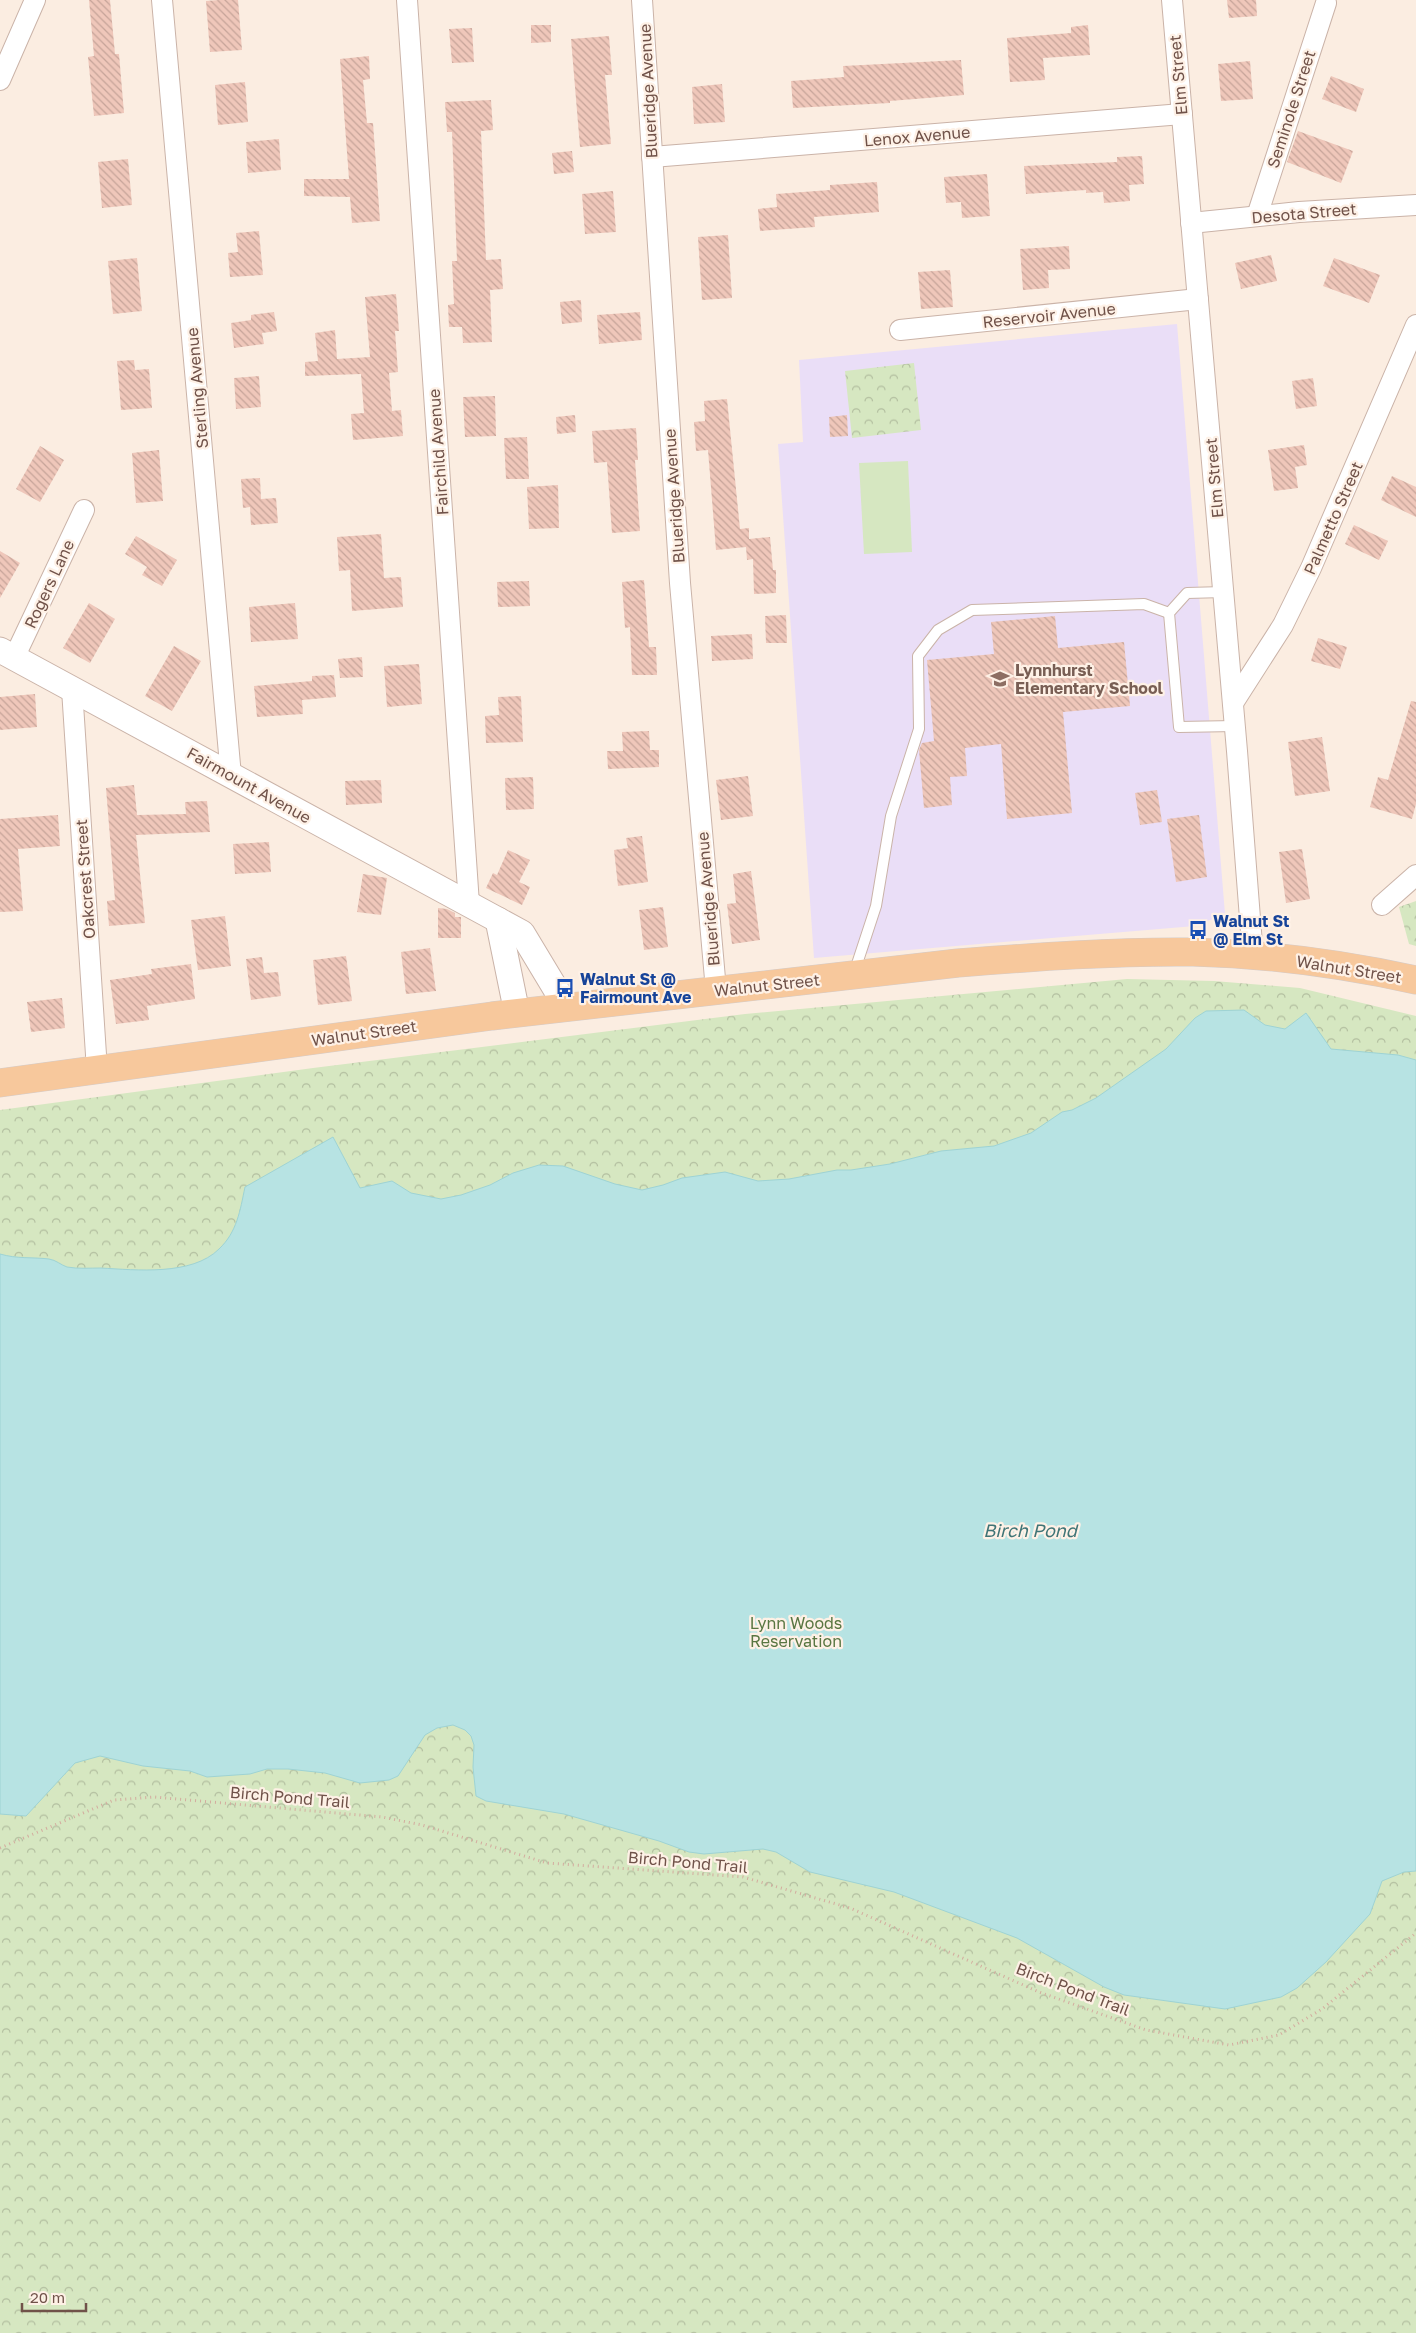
<svg xmlns="http://www.w3.org/2000/svg" width="1416" height="2333" viewBox="0 0 1416 2333" font-family="'Golos Text',sans-serif">
<style>
.education{fill:#eadef7}
.forest{fill:url(#forest-crowns)}
.pitch{fill:#d6e7c1}
.water{fill:#b7e3e3;stroke:#9ed3d4}
.building{fill:url(#building-back-hatch)}
.lines{fill:none;stroke-linecap:round;stroke-linejoin:round}
.service-casing{stroke:#cab3a8;stroke-width:12}
.minor-casing{stroke:#cab3a8;stroke-width:22}
.tertiary-casing{stroke:#cab3a8;stroke-width:27}
.primary-casing{stroke:#d4cbc8;stroke-width:29}
.path{stroke:#d3ab9e;stroke-width:3;stroke-dasharray:1 4;stroke-linecap:butt}
.service{stroke:#fff;stroke-width:10}
.minor{stroke:#fff;stroke-width:20}
.tertiary{stroke:#fff;stroke-width:25}
.primary{stroke:#f7c89c;stroke-width:28}
.labels{text-anchor:middle;stroke-width:4.5;stroke-linejoin:round;paint-order:stroke}
.street-label{font-size:16px;fill:#705249;stroke:#fef1e6}
.education-label{font-size:16px;font-weight:bold;fill:#785e54;stroke:#fef1e6;text-anchor:start}
.transit-label{font-size:16px;font-weight:bold;fill:#164399;stroke:#fef1e6;text-anchor:start}
.park-label{font-size:16px;fill:#597642;stroke:#fef1e6}
.water-label{font-size:18px;font-style:italic;fill:#3f7476;stroke:#fef1e6}
</style>
<defs>
<pattern id="forest-crowns" width="20" height="18" patternUnits="userSpaceOnUse" patternTransform="scale(1.25)"><rect width="20" height="18" fill="#d6e7c1"/><path d="M2 6a3 3 0 1 1 6 0M12 15a3 3 0 1 1 6 0" fill="none" stroke="#b2be9f"/></pattern>
<pattern id="building-back-hatch" width="6" height="6" patternUnits="userSpaceOnUse" patternTransform="scale(1.25)"><rect width="6" height="6" fill="#efc7ba"/><path d="M-1 5l2 2M0 0l6 6M5-1l2 2" fill="none" stroke="#c6a499"/></pattern>
</defs>
<rect width="100%" height="100%" fill="#fbede1"/>
<!-- education -->
<path class="education" d="M1177,324l48,590 -30,12 -381,32 -36,-514 25,-2 -4,-82z"/>
<!-- forest -->
<g class="forest">
<path d="M914,363l7,67 -69,8 -7,-67z"/>
<path d="M1416,901v45l-7,-2 -10,-37z"/>
<path d="M1127,979l87,2 86,7 116,28v1317h-1416v-1223l313,-42 432,-54z"/>
</g>
<!-- pitch -->
<path class="pitch" d="M908,461l4,91 -48,2 -5,-91z"/>
<!-- water -->
<path class="water" d="M1244,1010l21,15 20,4 21,-16 25,36 67,6 18,5v811l-12,1 -22,9 -12,33 -44,48 -29,26 -16,9 -56,12 -101,-14 -20,-8 -87,-49 -123,-46 -84,-20 -34,-20 -13,-3 -59,5 -15,-2 -30,-11 -95,-27 -78,-13 -10,-5 -3,-29 1,-22 -3,-9 -6,-6 -12,-5 -16,3 -12,7 -27,41 -9,4 -29,3 -35,-10 -37,-4h-21l-17,5 -43,3 -17,-6 -47,-5 -43,-10 -25,7 -49,53 -26,-2v-560c17,5 33,3 49,5 7,1 12,6 18,8 11,2 23,1 34,1 35,2 91,8 118,-19 18,-17 21,-38 26,-62l88,-50 27,51 32,-7 19,12 30,6 20,-4 29,-10 23,-12 26,-8 24,1 52,18 27,6 21,-5 19,-7 43,-6 33,9 31,-2 48,-9h14l39,-6 51,-13 53,-5 37,-13 31,-21 10,-2 24,-12 70,-49 29,-31 11,-7z"/>
<!-- building -->
<g class="building">
<path d="M89,0h21l5,54h4l5,59 -30,3 -6,-59 6,-1z"/>
<path d="M219,0h19l4,50 -32,2 -4,-51z"/>
<path d="M1227,0h29l1,16 -28,2z"/>
<path d="M531,25h20v17l-20,1z"/>
<path d="M1088,25l2,30 -47,3 2,22 -35,2 -3,-44 64,-5v-6z"/>
<path d="M472,28l2,34 -22,1 -3,-34z"/>
<path d="M609,36l3,39h-7l6,69 -31,3 -9,-108z"/>
<path d="M369,56l1,23 -7,1 4,43h6l7,98 -28,2 -2,-26 -46,-1v-17h45l-9,-120z"/>
<path d="M961,60l3,35 -74,6v2l-97,5 -2,-27 53,-4 -1,-11z"/>
<path d="M1250,61l3,38 -32,2 -3,-37z"/>
<path d="M1331,76l33,13 -8,23 -34,-13z"/>
<path d="M245,82l3,40 -30,3 -3,-40z"/>
<path d="M722,84l3,38 -31,2 -2,-37z"/>
<path d="M491,100l2,30 -12,1 5,129 15,-1 2,30 -13,1 2,52 -29,1 -1,-16h-13l-1,-22 6,-1 -2,-43h5l-5,-129h-5l-2,-30z"/>
<path d="M1298,131l55,20 -12,32 -54,-21z"/>
<path d="M279,139l2,31 -33,3 -2,-31z"/>
<path d="M572,151l2,21 -20,2 -2,-21z"/>
<path d="M1142,156l2,28 -15,1 1,16 -26,2 -1,-11 -17,1v-3l-60,4 -2,-28 93,-4v-5z"/>
<path d="M128,159l4,46 -30,3 -4,-46z"/>
<path d="M987,174l3,42 -28,2 -1,-16 -15,1 -2,-26z"/>
<path d="M877,182l2,30 -65,5 1,10 -55,4 -2,-22 19,-2 -1,-13 54,-4v-5z"/>
<path d="M613,191l3,41 -31,2 -3,-40z"/>
<path d="M259,231l4,44 -33,2 -2,-24 10,-1 -2,-19z"/>
<path d="M728,235l4,63 -30,2 -4,-63z"/>
<path d="M1069,246l1,23 -22,1 1,18 -26,2 -3,-41z"/>
<path d="M1271,255l6,26 -36,8 -6,-26z"/>
<path d="M137,258l5,53 -29,3 -5,-53z"/>
<path d="M1334,258l46,17 -11,28 -46,-17z"/>
<path d="M950,270l3,37 -32,2 -3,-37z"/>
<path d="M396,294l3,37h-4l3,41 -9,1 3,38 9,-1 2,26 -50,4 -2,-26 13,-1 -3,-39 -56,2v-14l13,-1 -3,-28 20,-3 2,29 33,-2 -5,-60z"/>
<path d="M581,300l1,22 -20,2 -2,-22z"/>
<path d="M274,312l3,19 -15,2 2,11 -30,4 -3,-25 20,-3v-5z"/>
<path d="M640,312l2,28 -43,4 -2,-29z"/>
<path d="M134,360l1,10 14,-1 3,39 -31,2 -4,-49z"/>
<path d="M259,376l2,31 -25,2 -2,-31z"/>
<path d="M1313,378l4,28 -21,3 -4,-28z"/>
<path d="M495,396l1,40 -31,1 -2,-40z"/>
<path d="M727,399l13,130 9,-1v11l21,-2 3,33h3v23l-22,1 -1,-35 -6,1 -1,-13 -30,3 -8,-100 -12,1 -2,-29 11,-1 -1,-20z"/>
<path d="M575,415l1,17 -19,2 -1,-17z"/>
<path d="M847,415l1,21 -18,1 -1,-20z"/>
<path d="M636,428l2,32h-3l5,71 -28,2 -5,-71 -13,1 -2,-32z"/>
<path d="M527,437l2,42h-23l-2,-41z"/>
<path d="M1304,445l3,20 -12,2 3,21 -24,3 -6,-41z"/>
<path d="M40,446l24,14 -24,42 -24,-13z"/>
<path d="M159,450l4,51 -27,2 -4,-50z"/>
<path d="M1392,476l24,11v30l-35,-17z"/>
<path d="M260,478l1,21 15,-1 2,25 -27,2 -1,-18 -7,1 -2,-29z"/>
<path d="M558,485l1,43 -30,1 -2,-42z"/>
<path d="M1354,525l34,16 -9,19 -34,-16z"/>
<path d="M381,534l3,44 17,-1 2,30 -51,4 -2,-41 -11,1 -2,-34z"/>
<path d="M136,536l41,24 -15,26 -20,-11 5,-8 -22,-13z"/>
<path d="M0,551l20,12 -20,35z"/>
<path d="M644,580l5,67h7l1,28h-25l-2,-48 -5,1 -3,-46z"/>
<path d="M529,581l1,25 -32,1 -1,-25z"/>
<path d="M89,603l26,16 -25,44 -27,-15z"/>
<path d="M295,603l3,36 -47,3 -2,-35z"/>
<path d="M786,615l1,28h-21l-1,-27z"/>
<path d="M1055,616l3,32 66,-6 6,64 -67,6 9,101 -65,6 -6,-75 -36,4 2,28 -17,1 2,28 -28,3 -5,-58 3,-7 12,-2 -7,-81 67,-6 -3,-32z"/>
<path d="M752,634l1,25 -41,2 -1,-25z"/>
<path d="M1318,638l29,9 -7,22 -29,-8z"/>
<path d="M174,646l27,15 -29,50 -27,-15z"/>
<path d="M362,657l1,20 -23,1 -2,-19z"/>
<path d="M419,664l3,40 -35,3 -3,-41z"/>
<path d="M334,675l2,22 -34,3 1,14 -46,3 -3,-31 58,-5v-5z"/>
<path d="M35,694l2,33 -37,3v-33z"/>
<path d="M521,696l2,46 -37,1 -1,-27 14,-1 -1,-18z"/>
<path d="M1411,701l5,1v102l-4,15 -42,-12 8,-30 10,3z"/>
<path d="M649,731l1,19h9v17l-51,2 -1,-18h16l-1,-19z"/>
<path d="M1322,737l8,54 -35,5 -7,-54z"/>
<path d="M748,776l5,40 -32,4 -5,-40z"/>
<path d="M533,777l1,32 -28,1 -1,-32z"/>
<path d="M381,780l1,23 -36,2 -1,-24z"/>
<path d="M134,785l3,30 49,-1 -1,-12 22,-1 3,31 -74,3 9,88 -36,3 -2,-25 8,-1 -9,-112z"/>
<path d="M1157,790l5,32 -22,3 -5,-32z"/>
<path d="M58,815l2,31 -42,3 5,62 -23,1v-93z"/>
<path d="M1199,815l8,62 -31,5 -9,-63z"/>
<path d="M642,836l6,46 -30,4 -4,-36 14,-2 -2,-10z"/>
<path d="M269,842l2,30 -36,2 -2,-30z"/>
<path d="M1302,849l8,50 -24,4 -7,-51z"/>
<path d="M508,850l22,10 -11,22 11,5 -8,18 -36,-17 7,-15 4,2z"/>
<path d="M751,871l9,69 -28,4 -5,-40 9,-1 -3,-29z"/>
<path d="M363,874l24,4 -6,37 -24,-3z"/>
<path d="M663,907l5,40 -24,3 -5,-40z"/>
<path d="M438,908l9,1 8,4v4h6v21h-23z"/>
<path d="M225,916l6,50 -33,4 -7,-50z"/>
<path d="M430,948l6,43 -30,3 -5,-42z"/>
<path d="M346,956l6,45 -34,4 -5,-45z"/>
<path d="M262,957l2,16 14,-1 3,24 -30,4 -5,-41z"/>
<path d="M191,964l4,35 -48,7 2,14 -33,4 -6,-44 42,-6 -1,-5z"/>
<path d="M62,998l3,30 -34,4 -4,-30z"/>
</g>
<g class="lines">
<!-- service casing -->
<g class="service-casing">
<g id="service">
<path d="M1224,592l-37,1 -18,20 10,114 56,-1"/>
<path d="M854,973l22,-67 15,-90 28,-87 -1,-73 20,-26 34,-20 172,-6 25,9"/>
</g>
</g>
<!-- minor casing -->
<g class="minor-casing">
<g id="minor">
<path d="M162,0l69,776"/>
<path d="M407,0l62,904"/>
<path d="M642,0l38,583 36,407"/>
<path d="M1172,0l65,751 16,206"/>
<path d="M0,80l35,-80"/>
<path d="M652,157l530,-43"/>
<path d="M1257,216l69,-213"/>
<path d="M1191,223l108,-11 117,-7"/>
<path d="M900,330l298,-31"/>
<path d="M14,658l70,-148"/>
<path d="M72,689l25,381"/>
<path d="M1233,703l50,-78 28,-57 105,-243"/>
<path d="M1382,905l34,-30"/>
</g>
</g>
<!-- tertiary casing -->
<g class="tertiary-casing">
<g id="tertiary">
<path d="M0,650l522,283 44,73"/>
<path d="M498,920l19,93"/>
</g>
</g>
<!-- primary casing -->
<g class="primary-casing">
<path id="primary" d="M0,1083l492,-67 466,-53c78,-6 157,-12 235,-11 75,2 150,12 223,28"/>
</g>
<!-- path -->
<path class="path" d="M0,1848l114,-48 40,-3 228,20 40,8 125,38 196,14 107,31 189,84 107,38 83,15 50,-10 43,-26 94,-76"/>
<!-- service -->
<use href="#service" class="service"/>
<!-- minor -->
<use href="#minor" class="minor"/>
<!-- tertiary -->
<use href="#tertiary" class="tertiary"/>
<!-- primary -->
<use href="#primary" class="primary"/>
</g>
<!-- icons -->
<defs>
<g id="school-bare" transform="scale(1.5)"><path d="M0-5L7-2L0 1L-7-2ZM-4 1L0 2.5L4 1V4Q0 6-4 4Z" fill="#8d6e63" stroke="#fef1e6" stroke-width="2.5" paint-order="stroke"/></g>
<g id="bus-bare" transform="scale(1.5)"><path d="M-5-6H5V4H4V6H2V4H-2V6H-4V4H-5ZM-3.5-4V0h7V-4ZM-3.5 1.2v1.5H-2V1.2ZM2 1.2v1.5H3.5V1.2Z" fill="#1a4fb4" stroke="#fef1e6" stroke-width="2.5" paint-order="stroke"/></g>
</defs>
<g fill-rule="evenodd">
<use href="#school-bare" x="1000" y="679"/>
<use href="#bus-bare" x="1198" y="930"/>
<use href="#bus-bare" x="565" y="988"/>
</g>
<g class="labels">
<!-- street labels -->
<g class="street-label">
<text transform="translate(1178 75) rotate(-95)" y="6">Elm Street</text>
<text transform="translate(648 91) rotate(-93)" y="6">Blueridge Avenue</text>
<text transform="translate(1291 109) rotate(-72)" y="6">Seminole Street</text>
<text transform="translate(917 136) rotate(-5)" y="6">Lenox Avenue</text>
<text transform="translate(1304 213) rotate(-5)" y="6">Desota Street</text>
<text transform="translate(1049 315) rotate(-6)" y="6">Reservoir Avenue</text>
<text transform="translate(197 388) rotate(-95)" y="6">Sterling Avenue</text>
<text transform="translate(438 452) rotate(-94)" y="6">Fairchild Avenue</text>
<text transform="translate(1214 478) rotate(-95)" y="6">Elm Street</text>
<text transform="translate(674 496) rotate(-94)" y="6">Blueridge Avenue</text>
<text transform="translate(1333 518) rotate(-66)" y="6">Palmetto Street</text>
<text transform="translate(49 584) rotate(-65)" y="6">Rogers Lane</text>
<text transform="translate(249 785) rotate(29)" y="6">Fairmount Avenue</text>
<text transform="translate(85 879) rotate(-94)" y="6">Oakcrest Street</text>
<text transform="translate(708 899) rotate(-95)" y="6">Blueridge Avenue</text>
<text transform="translate(1349 969) rotate(9)" y="6">Walnut Street</text>
<text transform="translate(767 985) rotate(-6)" y="6">Walnut Street</text>
<text transform="translate(364 1033) rotate(-8)" y="6">Walnut Street</text>
<text transform="translate(290 1797) rotate(5)" y="6">Birch Pond Trail</text>
<text transform="translate(688 1862) rotate(5)" y="6">Birch Pond Trail</text>
<text transform="translate(1073 1989) rotate(21)" y="6">Birch Pond Trail</text>
</g>
<!-- education labels -->
<g class="education-label">
<text x="1015" y="676">Lynnhurst<tspan x="1015" dy="18">Elementary School</tspan></text>
</g>
<!-- transit labels -->
<g class="transit-label">
<text x="1213" y="927">Walnut St<tspan x="1213" dy="18">@ Elm St</tspan></text>
<text x="580" y="985">Walnut St @<tspan x="580" dy="18">Fairmount Ave</tspan></text>
</g>
<!-- park labels -->
<g class="park-label">
<text x="796" y="1629">Lynn Woods<tspan x="796" dy="18">Reservation</tspan></text>
</g>
<!-- water labels -->
<g class="water-label">
<text x="1030" y="1537">Birch Pond</text>
</g>
</g>
<!-- scale -->
<path d="M22 2303v8h64v-8" fill="none" stroke="#705249" stroke-width="2.5"/>
<text x="30" y="2303" font-size="15" fill="#705249" stroke="#fef1e6" stroke-width="4" paint-order="stroke">20 m</text>
</svg>
